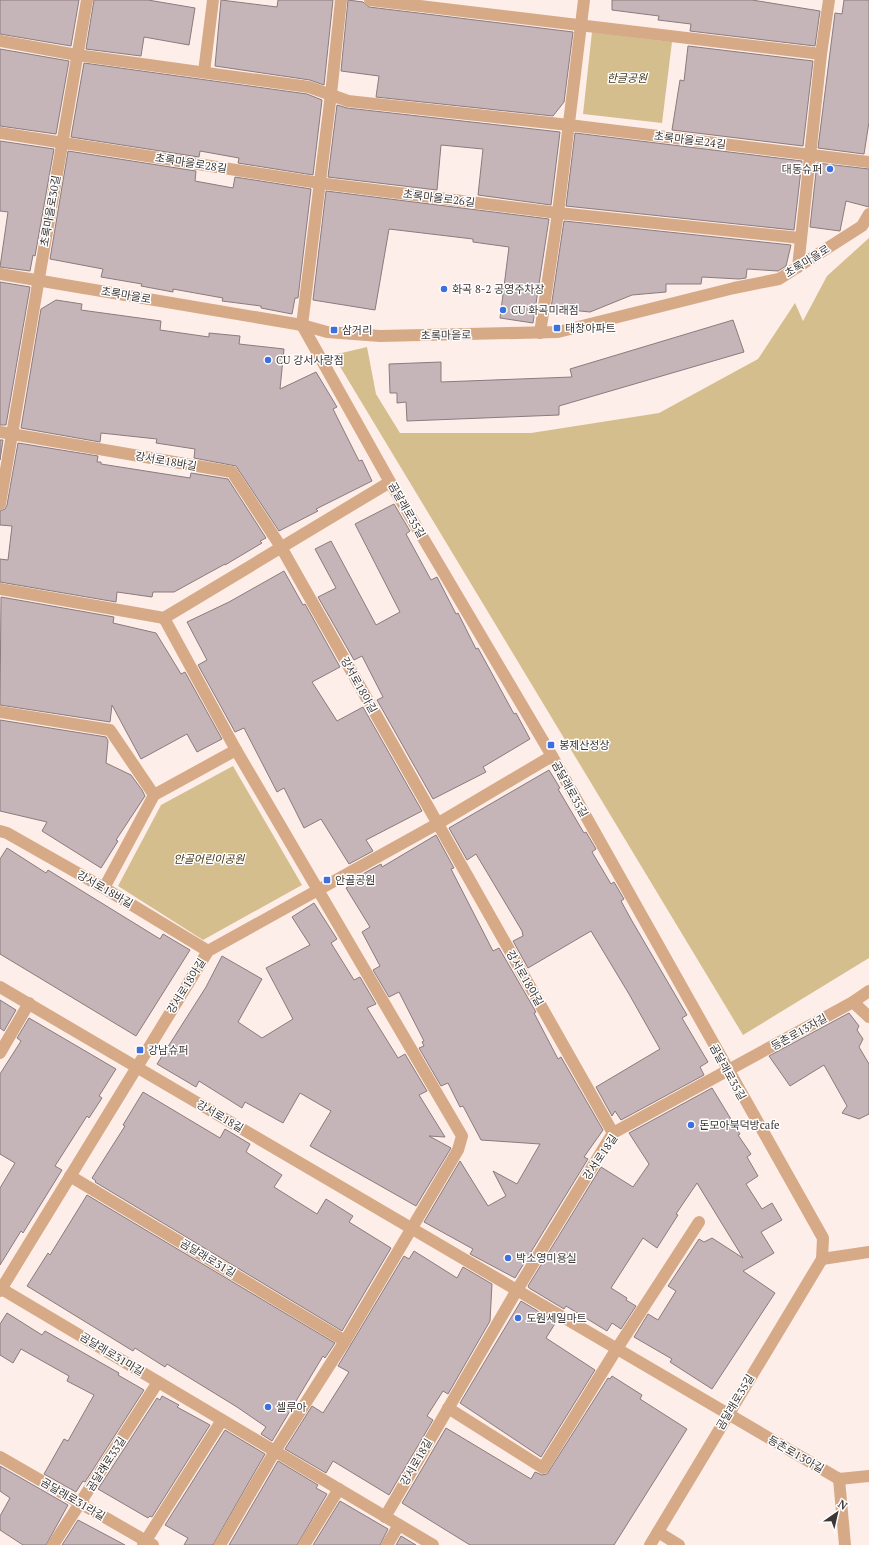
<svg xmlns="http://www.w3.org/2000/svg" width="869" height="1545" viewBox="0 0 869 1545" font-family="'PT Serif','Noto Sans KR',serif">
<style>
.green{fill:#d5be8e}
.building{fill:#c6b5b8;stroke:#8a7b7d}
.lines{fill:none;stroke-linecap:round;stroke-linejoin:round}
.minor{stroke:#d7aa87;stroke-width:12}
.poi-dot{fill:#3c70e0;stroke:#fff;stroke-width:1.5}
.labels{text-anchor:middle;stroke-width:3;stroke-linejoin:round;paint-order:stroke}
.park-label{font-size:11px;font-style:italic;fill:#413313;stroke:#fff}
.street-label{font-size:11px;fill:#3c3634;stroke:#fff}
.poi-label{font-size:11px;fill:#3c3634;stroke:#fff;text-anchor:start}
</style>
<rect width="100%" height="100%" fill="#feeeea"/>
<!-- green -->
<g class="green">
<path d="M592,32l80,10 -10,81 -79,-9z"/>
<path d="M869,238v720l-126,77 -410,-680 34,-8 9,47 24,39h131l128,-20 99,-54 37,-56 8,18 24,-45z"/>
<path d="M233,766l69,119 -99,55 -85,-54 43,-81z"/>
</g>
<!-- building -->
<g class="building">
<path d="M0,0h79l-8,46 -71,-12z"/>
<path d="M94,0h54l47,8 -6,37 -45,-8 -3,19 -55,-7z"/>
<path d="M221,0l56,7 1,-7h55l-9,85 -14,-5 -95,-14z"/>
<path d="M348,0l15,2 6,5 204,25 -9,70 -11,14 -177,-19 3,-21 -38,-5z"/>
<path d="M612,0h140l68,11 -5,35 -125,-15 1,-7 -33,-4 1,-4 -47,-6z"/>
<path d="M844,0h25v122l-5,32 -46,-6 17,-135 7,1z"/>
<path d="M688,46l125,15 -10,85 -131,-16 8,-50 4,1z"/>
<path d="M0,49l69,12 -13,73 -56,-8z"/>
<path d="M84,63l223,31 15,6 -9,75 -75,-12 1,-5 -39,-7 -1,6 -128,-20z"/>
<path d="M337,105l10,3 213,24 -9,73 -73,-10 5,-46 -42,-4 -4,45 -109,-13z"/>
<path d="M575,133l227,28 -8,69 -228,-24z"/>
<path d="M0,141l54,8 -19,107 -2,-1 -3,16 -30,-4 8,-55 -8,-1z"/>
<path d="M68,151l128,20 -1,10 38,7 2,-11 76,12 -13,109h-3l-3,16 -31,-6v-2l-39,-5 1,-3 -50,-9v3l-32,-6 1,-2 -41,-7 2,-8 -53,-10z"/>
<path d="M817,163l52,6v38l-23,-6 -6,30 -30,-4z"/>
<path d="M326,191l223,28 -16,104 -33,-5 9,-71 -36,-5v-3l-84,-10 -14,81 -62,-10z"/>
<path d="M564,221l227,24 -5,21 -8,5 -31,-2 -1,9 -7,1 -37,-2 -1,7h-35v8l-34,3 -42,17 -39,-4z"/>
<path d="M0,282l30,5 -24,138h-6z"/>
<path d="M56,300l26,4 -1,6 80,11 -1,9 49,7v-4l31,3 -1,8 45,5 -4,40 36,-17 21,35 -4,2 26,52 3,-1 10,21 -56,28 2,2 -39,20 -43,-65 -42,-8 1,-9 -39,-6 1,-4 -56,-6 -1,9 -79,-14 20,-119z"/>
<path d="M733,320l11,32 -185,54v9l-152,6 -1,-19 -9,1v-10h-7l-1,-29 52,-2v20l131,-5 -2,-8z"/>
<path d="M0,440h3l-3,20z"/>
<path d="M18,443l80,13 -1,6h4v2l89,14 1,-5 37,6 38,59 -6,3 2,2 -37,22v-1l-51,28h-21l-1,5 -35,-5 -1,10 -116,-20v-23l8,1 4,-34 -12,-1v-14l5,-2 2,-4z"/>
<path d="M394,504l16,27 -4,3 25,46 6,-3 19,37 2,-1 18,36 2,-1 36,66 2,-1 14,26 -47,28 3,5 -53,27 -56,-99 6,-3 -21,-41 -8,4 -36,-63 18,-9 -21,-39 16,-8 45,84 24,-13 -45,-88z"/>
<path d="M284,571l19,34 2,-1 35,63 -28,15 25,39 26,-14 59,104 -56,29 7,11 -24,13 -28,-45 -17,9 -20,-40 -7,4 -33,-64 -9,4 -37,-67 9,-5 -20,-38 42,-20z"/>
<path d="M1,597l113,20 -1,6 43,10 25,41 4,-2 37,67 -25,13 -10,-18 -46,25 -29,-54 -2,17 -110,-17z"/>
<path d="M0,720l106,17 2,4 -2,22 25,12 11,15 3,6 -29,44 2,1 -17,27 -59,-37 5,-9 -47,-11z"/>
<path d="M549,770l11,18 -2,1 26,44 2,-1 10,17 -4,3 19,32 3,-2 10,17 -3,2 11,20 55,94 -5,3 26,44 -8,5 4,8 -83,45 -6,-9 -3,5 -16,-29 64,-38 -31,-55 -38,-63 -63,37 -15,-27 10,-5 -1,-5 -46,-77 -9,6 -18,-32z"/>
<path d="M436,835l18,33 -3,1 42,82 6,-3 37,64 -2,1 24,46 3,-2 42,73 -19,27 4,2 -73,119 -45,-24 3,-5 -49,-27 36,-61 28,45 18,-10 -13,-25 24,13 23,-40 -59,-4 -18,-34 -3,1 -12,-24 -7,3 -22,-38 5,-2 -2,-4 2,-1 -25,-49 -10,5 -16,-27 7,-4 -18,-34 8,-5 -24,-39 13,-8 -2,-3 24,-13 1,3z"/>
<path d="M7,848l39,25 2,-3 112,69 3,-5 27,16 -54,86 -136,-82v-95z"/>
<path d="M314,903l23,36 -6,4 23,37 6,-3 16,27 -9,4 31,50 7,-4 22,37 -8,4 26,42 -16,-1 22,12 -35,58 -106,-60 21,-35 -31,-18 -17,30 -38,-21 -3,6 -43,-27 -3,6 -39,-23 49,-77 16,-31 40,23 -24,43 24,16 31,-19 -27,-51 44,-23 -18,-28z"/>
<path d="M0,1000l16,10 -12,21 -4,-3z"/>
<path d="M849,1013l10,13 -2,4 6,9 -4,8 10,17v50l-10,5 -17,-6 5,-7 -23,-41 -34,21 -21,-30z"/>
<path d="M29,1018l87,51 -17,27 3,2 -13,20 -2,-2 -32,50 7,4 -39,63 -2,-2 -21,34v-77l15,-25 -15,-9v-80l21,-33 -4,-3z"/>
<path d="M712,1088l28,46 -2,1 13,19 -4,3 11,19 -12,8 16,25 10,-6 10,17 -21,12 13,21 -31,18 32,22 -63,96 -42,-27 2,-3 -38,-22 14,-23 10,6 18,-29 -8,-5 31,-47 5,3 8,-4 31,20 -46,-75 -21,31 2,1 -21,33 -14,-10 -32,50 16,10 -1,2 10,6 -15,23 -9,-6 -5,8 -41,-25 -2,3 -35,-21 -1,-2 73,-119 32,20 16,-23 -20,-31z"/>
<path d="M143,1092l77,46 5,-9 25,15 -4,8 36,23 -8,12 43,27 9,-15 27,17 -4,6 42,26 -49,83 -247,-149 1,-1 -4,-3 33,-52 -2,-1z"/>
<path d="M87,1195l248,148 -10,15 -2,-2 -51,85 -11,-7 5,-7 -29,-20 -70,-43 -2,3 -30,-19 -2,3 -106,-65 21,-33 2,2z"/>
<path d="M414,1251l43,27 6,-11 29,17 -2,37 -42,73 -5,-3 -16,25 6,4 -44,75 -56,-34 -7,12 -41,-24 27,-43 11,7 26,-41 -11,-6 66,-110 5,3z"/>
<path d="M521,1301l35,21 -10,16 49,32 -54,87 -81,-54z"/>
<path d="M7,1313l35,22 3,-4 74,42 -1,2 26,15 -59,92 -2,-1 -7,11 -32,-18 20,-35 4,2 26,-46 -27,-14 2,-5 -48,-27 -8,14 -13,-8v-31z"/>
<path d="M612,1376l30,19 -2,4 47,30 -73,116h-144l-68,-42 44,-75 85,51 4,-7 7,3 5,-1 61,-96 2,1z"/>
<path d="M162,1396l17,9 -2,2 33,18 -58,92 -2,-1 -2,2 -50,-29 59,-91 3,2z"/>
<path d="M225,1430l40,24 -52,91h-29l4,-7 -23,-13z"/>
<path d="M278,1461l40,24 -2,3 11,6 -30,51h-68z"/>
<path d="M0,1466l68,39 -22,40h-23l-23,-15v-14l10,-18 -10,-7z"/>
<path d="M340,1501l48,28 -8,16h-67z"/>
<path d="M78,1520l47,25h-63z"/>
<path d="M401,1536l15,9h-20z"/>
</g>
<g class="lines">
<!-- minor -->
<g class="minor">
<path d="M370,0l451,54"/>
<path d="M0,41l77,14 232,32 39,14 221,24 300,37"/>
<path d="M204,72l9,-72"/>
<path d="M0,133l319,50 239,30 242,25"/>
<path d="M798,267l23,-213 8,-54"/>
<path d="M0,274l302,51 25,7 53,4 178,-4 176,-44 45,-9 83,-53 7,-12"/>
<path d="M302,325l88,157 162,274 271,482 -1,21 -172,286"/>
<path d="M302,325l29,-231 10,-94"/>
<path d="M540,333l18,-120 26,-213"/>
<path d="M0,432l232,40 49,75 332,586"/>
<path d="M0,504l87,-504"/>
<path d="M0,589l164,29 226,-136"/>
<path d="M164,618l72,132 226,386 -4,14 -113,191 -70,110 -55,94"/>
<path d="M0,712l110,18 44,65"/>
<path d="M0,831l7,2 97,55 104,63"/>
<path d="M104,888l50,-93 82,-45"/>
<path d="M0,987l839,492 30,-3"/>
<path d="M853,1002l16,15"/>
<path d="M0,1053l29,-50"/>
<path d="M70,1176l275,165"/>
<path d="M822,1259l47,-7"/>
<path d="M0,1288l433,257"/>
<path d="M0,1291l208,-340 229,-127 115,-68"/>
<path d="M448,1408l95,60 73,-118 83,-128"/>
<path d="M0,1457l153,88"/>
<path d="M839,1479l6,66"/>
<path d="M385,1517l132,-227 96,-157 240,-131 16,-11"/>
<path d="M658,1532l21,13"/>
<path d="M53,1545l105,-163"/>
<path d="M143,1545l79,-125"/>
<path d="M304,1545l35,-56"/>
<path d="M387,1545l12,-20"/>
</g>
</g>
<!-- markers -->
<g class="poi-dot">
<circle cx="830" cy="169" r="4"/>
<circle cx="444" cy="289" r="4"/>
<circle cx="503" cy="310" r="4"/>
<rect x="553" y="324" width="8" height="8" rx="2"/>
<rect x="330" y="326" width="8" height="8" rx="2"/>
<circle cx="268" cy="360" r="4"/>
<rect x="547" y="741" width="8" height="8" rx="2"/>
<rect x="323" y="876" width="8" height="8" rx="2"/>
<rect x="136" y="1046" width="8" height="8" rx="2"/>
<circle cx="691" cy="1125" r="4"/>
<circle cx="508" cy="1258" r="4"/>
<circle cx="518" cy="1318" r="4"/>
<circle cx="268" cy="1407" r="4"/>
</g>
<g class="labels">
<!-- park labels -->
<g class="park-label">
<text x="627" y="82">한글공원</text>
<text x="209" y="863">안골어린이공원</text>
</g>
<!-- street labels -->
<g class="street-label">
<text transform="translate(690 140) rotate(7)" y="4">초록마을로24길</text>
<text transform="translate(191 163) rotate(9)" y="4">초록마을로28길</text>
<text transform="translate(439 198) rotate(7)" y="4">초록마을로26길</text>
<text transform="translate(50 211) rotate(-80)" y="4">초록마을로30길</text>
<text transform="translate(807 261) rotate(-32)" y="4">초록마을로</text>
<text transform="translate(126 295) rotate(10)" y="4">초록마을로</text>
<text transform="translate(446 335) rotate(-1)" y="4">초록마을로</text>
<text transform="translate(166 461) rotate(10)" y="4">강서로18바길</text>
<text transform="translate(407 510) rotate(60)" y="4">곰달래로35길</text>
<text transform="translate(359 685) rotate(61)" y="4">강서로18아길</text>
<text transform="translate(570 789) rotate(61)" y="4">곰달래로35길</text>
<text transform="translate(105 889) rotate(30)" y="4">강서로18바길</text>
<text transform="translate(525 978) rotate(60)" y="4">강서로18아길</text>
<text transform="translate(186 986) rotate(-58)" y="4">강서로18아길</text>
<text transform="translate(799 1032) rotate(-29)" y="4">등촌로13자길</text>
<text transform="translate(728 1072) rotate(61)" y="4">곰달래로35길</text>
<text transform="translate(220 1116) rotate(30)" y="4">강서로18길</text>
<text transform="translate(600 1157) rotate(-56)" y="4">강서로18길</text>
<text transform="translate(208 1258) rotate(31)" y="4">곰달래로31길</text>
<text transform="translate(112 1354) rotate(31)" y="4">곰달래로31마길</text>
<text transform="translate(735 1402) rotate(-59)" y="4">곰달래로35길</text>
<text transform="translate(796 1454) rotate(30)" y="4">등촌로13아길</text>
<text transform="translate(416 1462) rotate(-60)" y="4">강서로18길</text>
<text transform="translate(106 1464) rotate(-57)" y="4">곰달래로33길</text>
<text transform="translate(73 1499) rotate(30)" y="4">곰달래로31라길</text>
</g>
<!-- poi labels -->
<g class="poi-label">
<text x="822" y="173" text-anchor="end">대동슈퍼</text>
<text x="452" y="293">화곡 8-2 공영주차장</text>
<text x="511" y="314">CU 화곡미래점</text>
<text x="565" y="332">태창아파트</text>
<text x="342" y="334">삼거리</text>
<text x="276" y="364">CU 강서사랑점</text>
<text x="559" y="749">봉제산정상</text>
<text x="335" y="884">안골공원</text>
<text x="148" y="1054">강남슈퍼</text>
<text x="699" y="1129">돈모아북덕방cafe</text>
<text x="516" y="1262">박소영미용실</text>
<text x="526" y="1322">도원세일마트</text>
<text x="276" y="1411">셀루아</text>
</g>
</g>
<!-- north arrow -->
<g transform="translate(837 1513) rotate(34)" stroke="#ffffff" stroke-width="3" paint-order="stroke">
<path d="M0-3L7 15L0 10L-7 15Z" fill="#3c3634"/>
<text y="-6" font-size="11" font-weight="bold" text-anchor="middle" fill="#3c3634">N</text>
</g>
</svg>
